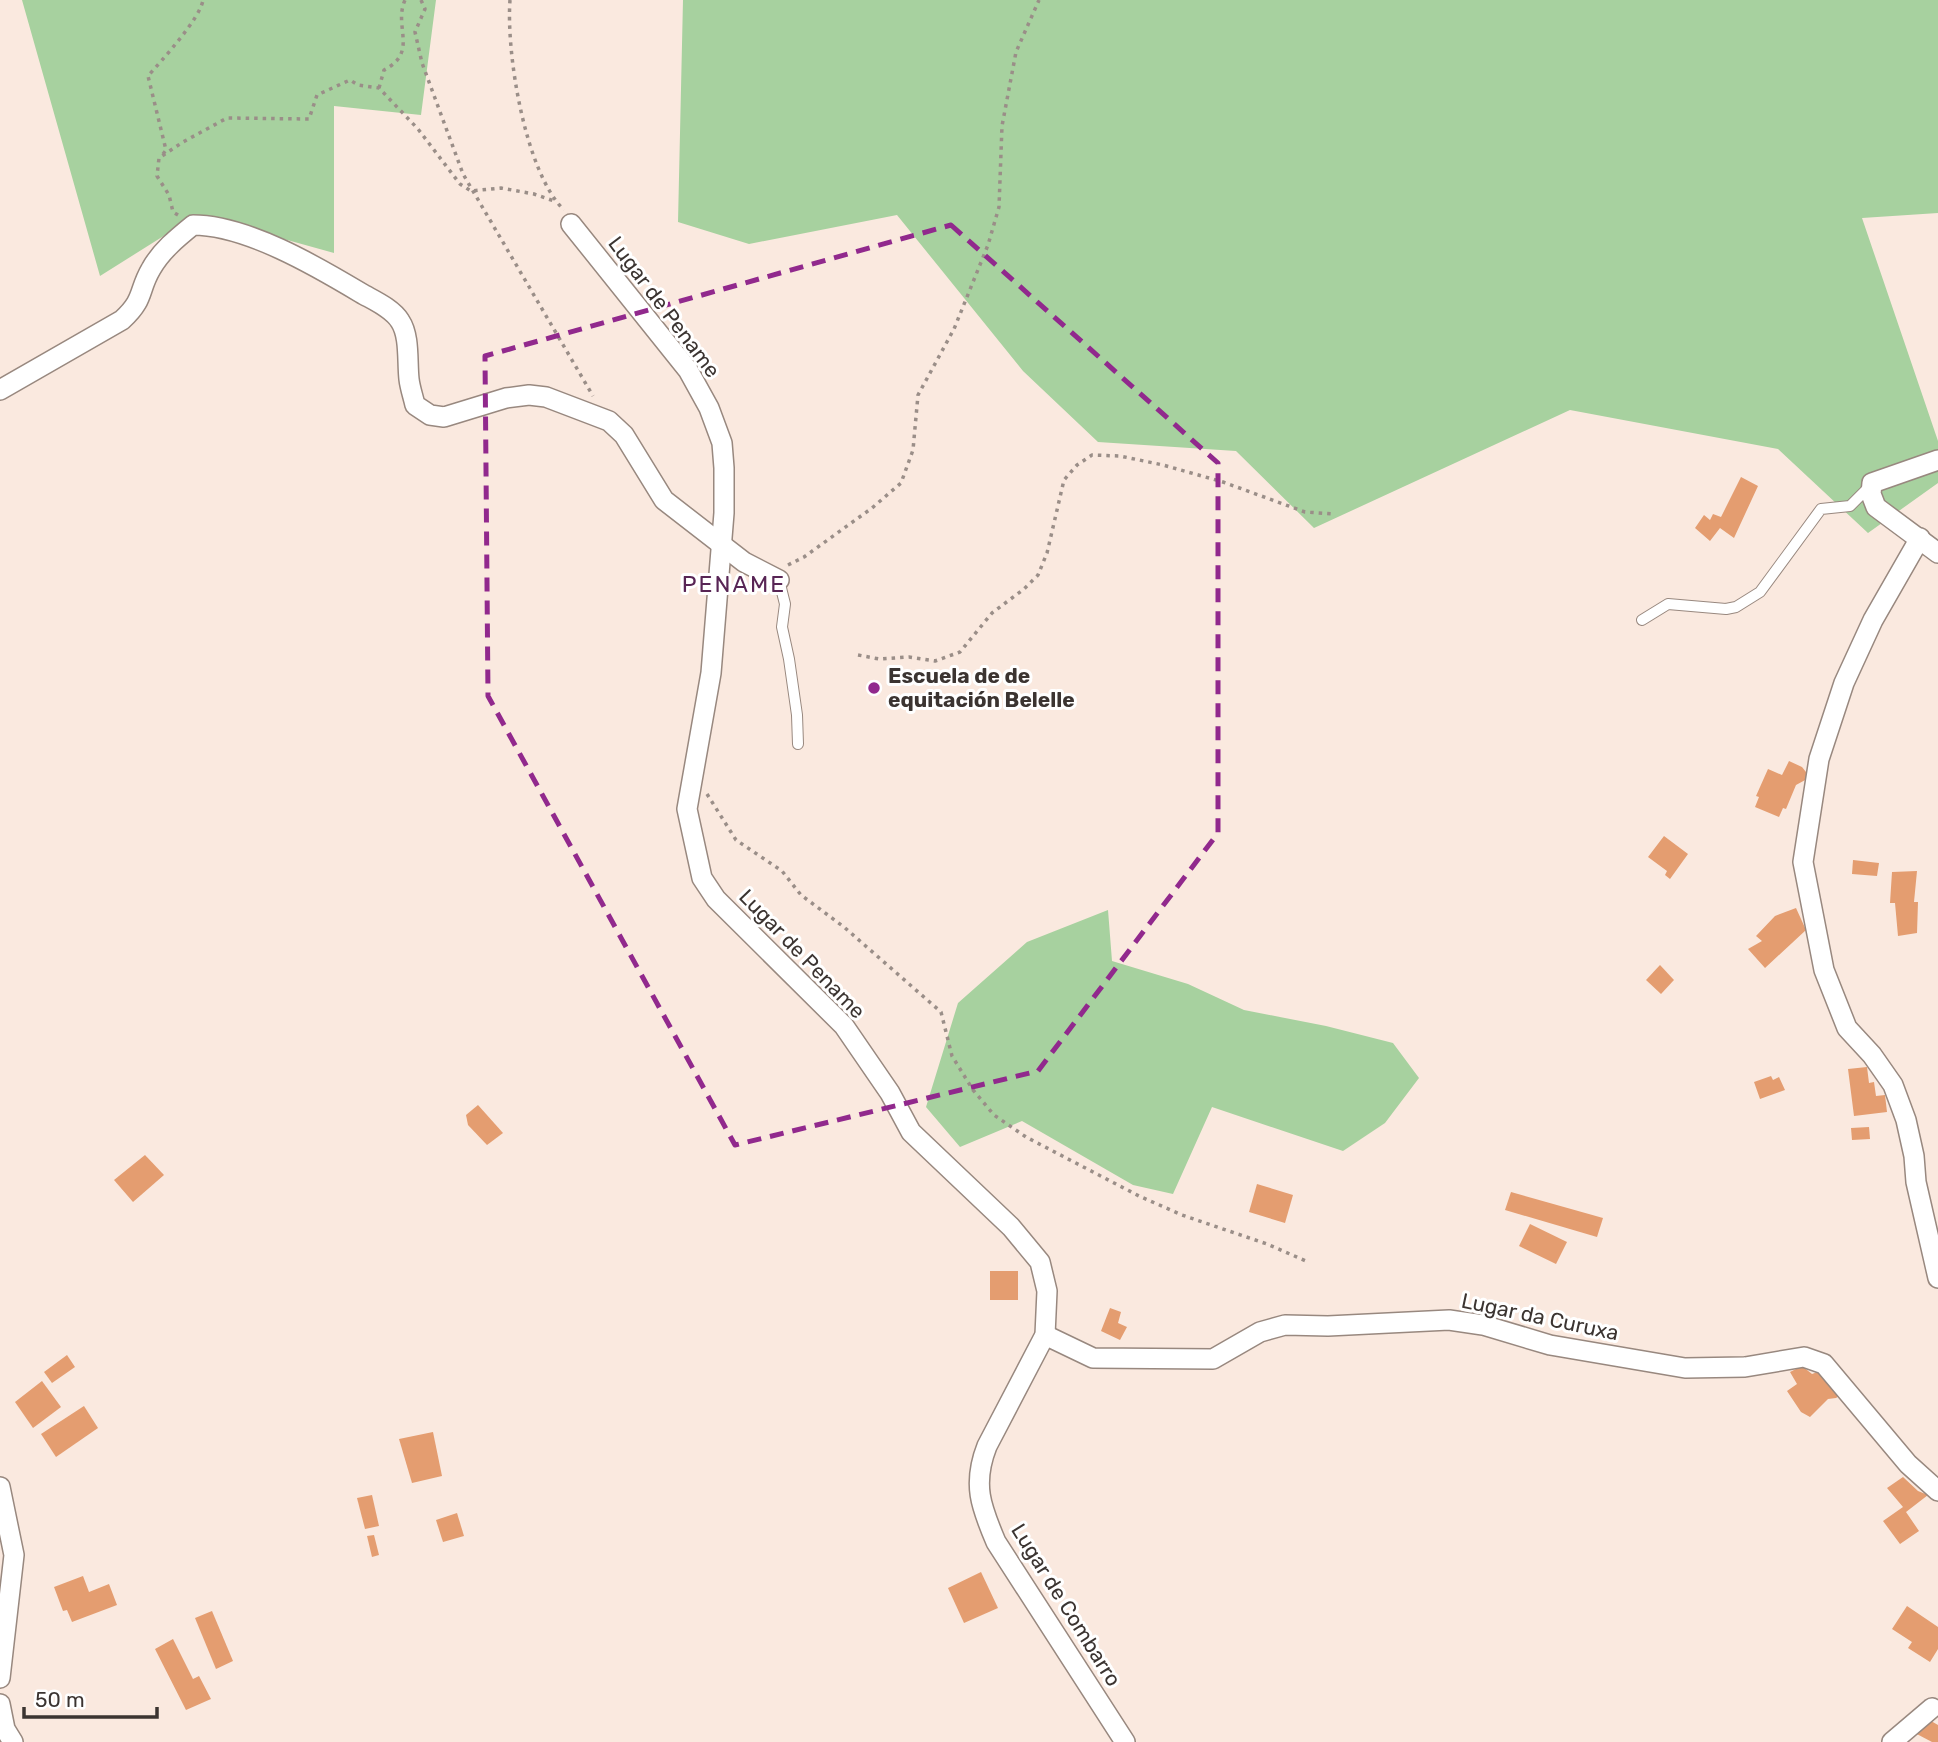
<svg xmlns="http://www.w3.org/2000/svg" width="1938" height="1742" viewBox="0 0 1938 1742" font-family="Rubik,sans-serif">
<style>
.green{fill:#a7d19f}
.building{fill:#e49d70}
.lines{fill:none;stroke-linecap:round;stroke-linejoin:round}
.lane-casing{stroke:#98887f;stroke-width:12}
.street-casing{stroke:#98887f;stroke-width:22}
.path{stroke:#9a8e88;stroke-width:3.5;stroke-dasharray:3.5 5;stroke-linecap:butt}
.lane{stroke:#fff;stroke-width:10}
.street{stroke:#fff;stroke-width:19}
.marked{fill:none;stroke:#91298d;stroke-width:5;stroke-dasharray:14 9;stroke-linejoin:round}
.poi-dot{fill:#91298d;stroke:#fff;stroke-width:2.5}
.labels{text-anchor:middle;stroke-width:6;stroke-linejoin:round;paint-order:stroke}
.street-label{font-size:21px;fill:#3b3431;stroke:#fff}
.poi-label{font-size:21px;font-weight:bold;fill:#3b3431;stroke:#fff;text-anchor:start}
.neighbourhood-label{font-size:23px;letter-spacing:2px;fill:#582555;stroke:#fff}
</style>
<rect width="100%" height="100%" fill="#fae9df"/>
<!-- green -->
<g class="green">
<path d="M22,0h414l-15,115 -87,-9v147l-137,-38 -97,61z"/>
<path d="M683,0h1255v213l-76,5 76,223v42l-70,50 -90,-84 -208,-39 -256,118 -78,-77 -138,-9 -75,-71 -126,-156 -148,29 -71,-22z"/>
<path d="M1108,910l4,51 76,23 56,26 82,16 67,17 26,35 -34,45 -42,28 -131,-44 -39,87 -40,-9 -111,-64 -62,26 -34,-40 32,-104 69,-61z"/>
</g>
<!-- building -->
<g class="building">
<path d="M1741,477l17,9 -24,52 -14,-10 -10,13 -15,-13 9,-13 6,5 3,-6 8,3z"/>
<path d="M1789,761l13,6 4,5 1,7 -11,6 -10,24 -3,-1 -4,9 -24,-10 4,-10 -3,-1 12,-27 14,6z"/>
<path d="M1664,836l24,18 -18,25 -5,-4 2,-4 -19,-14z"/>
<path d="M1853,860l26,3 -2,13 -25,-2z"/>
<path d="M1917,871l-3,31h4l-1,31 -19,3 -3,-33h-5l2,-31z"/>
<path d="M1796,908l10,22 -41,38 -17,-19 14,-8 -6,-5 19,-20z"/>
<path d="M1660,965l14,15 -13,14 -15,-14z"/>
<path d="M1867,1067l2,16 5,-1 2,14 9,-1 2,17 -33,4 -6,-47z"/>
<path d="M1771,1076l2,4 6,-3 6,13 -25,9 -6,-17z"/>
<path d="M478,1105l25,28 -16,12 -19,-20 -2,-10z"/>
<path d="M1869,1127l1,12 -18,1 -1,-12z"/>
<path d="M145,1155l19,20 -31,27 -19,-22z"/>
<path d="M1257,1184l36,11 -8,28 -36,-11z"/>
<path d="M1511,1192l92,26 -6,19 -92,-27z"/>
<path d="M1530,1224l37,18 -11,22 -37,-18z"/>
<rect x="990" y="1271" width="28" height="29"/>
<path d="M1110,1308l11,4 -3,11 9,4 -7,13 -19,-9z"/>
<path d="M67,1355l8,12 -23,16 -8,-11z"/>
<path d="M1802,1366l10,8 8,-3 22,23 -6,4 -8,1 -18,18 -9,-5 -14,-21 10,-7 -7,-12z"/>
<path d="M42,1381l19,26 -28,21 -18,-26z"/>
<path d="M84,1406l14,22 -42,29 -15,-23z"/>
<path d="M433,1432l9,44 -30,7 -13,-44z"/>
<path d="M1903,1477l15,14 10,4 -22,17 13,19 -19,13 -17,-23 20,-14 -16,-19z"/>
<path d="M372,1495l7,31 -14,3 -8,-31z"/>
<path d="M457,1513l7,23 -21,6 -7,-22z"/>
<path d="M374,1535l5,20 -7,2 -5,-21z"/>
<path d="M981,1572l17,36 -34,15 -16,-35z"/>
<path d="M83,1576l6,16 20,-8 8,21 -45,17 -5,-12 -4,1 -9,-24z"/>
<path d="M1907,1606l31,21v22l-8,13 -22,-14 4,-6 -20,-13z"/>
<path d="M212,1611l21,50 -17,8 -21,-51z"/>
<path d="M173,1639l20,40 6,-3 12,23 -25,11 -31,-61z"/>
<path d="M1931,1721l7,4v17h-6l-19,-10z"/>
</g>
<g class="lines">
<!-- lane casing -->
<g class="lane-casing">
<g id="lane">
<path d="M779,580l6,24 -3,23 7,32 8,56 1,29"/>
<path d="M1642,620l26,-16 58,5 10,-2 24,-15 61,-83 29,-3 20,-20"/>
</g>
</g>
<!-- street casing -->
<g class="street-casing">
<g id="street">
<path d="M571,224l117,146 21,38 13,35 2,25v45l-13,160 -24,136 15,69 14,21 128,127 46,67 21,39 100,95 29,35 7,29 -2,44 -58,111c-15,38 -6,61 9,96l129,200"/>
<path d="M0,390l122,-70c23,-21 16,-29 29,-51 10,-18 26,-31 42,-44 53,0 123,41 168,68 12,7 31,15 39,28 10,15 7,40 9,58 1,9 4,17 6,26l15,10 14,2 62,-19 23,-3 17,2 63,24 15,14 40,65 80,62 35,18"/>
<path d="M1938,460l-66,23 -1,11 5,13 62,46"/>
<path d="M1920,538l-47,82 -29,63 -25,76 -16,103 21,108 23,58 25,27 21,30 13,35 8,36 2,26 22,96"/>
<path d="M1045,1335l48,23 120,1 47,-27 25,-7 43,1 121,-6 34,5 67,20 135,23 60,-1 59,-10 20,7 84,100 30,27"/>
<path d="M0,1487l14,68 -14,123"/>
<path d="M0,1704l5,25 8,13"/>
<path d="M1892,1742l40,-34"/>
</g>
</g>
<!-- path -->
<g class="path">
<path d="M421,0l4,9 -10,23 7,31 41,111 130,222"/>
<path d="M510,0c-4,53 15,172 54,210"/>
<path d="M379,88l5,-18c35,-18 9,-43 21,-70"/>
<path d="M163,154l3,-4 -18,-74c13,-15 52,-57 55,-76"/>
<path d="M178,215l-5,-3 -4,-17 -12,-19 2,-18 24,-16 44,-24 82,1 8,-24 33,-15 8,5 21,3 39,41 42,55 11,7 30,-3 33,6 20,7"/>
<path d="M788,565l16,-8 68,-49 29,-25 12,-33 5,-55 36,-66 34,-84 11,-38 3,-81 14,-74 23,-52"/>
<path d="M858,655l21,4 30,-2 26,4 25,-9 32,-39 32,-24 14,-14 9,-22 17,-73 13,-15 15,-10 28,1 43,9 60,17 82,30 28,2"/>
<path d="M707,794l29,46 46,31 19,24 43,32 97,85 11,44 21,34 21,25 32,22 113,59 43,19 85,29 39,17"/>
</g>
<!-- lane -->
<use href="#lane" class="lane"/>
<!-- street -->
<use href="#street" class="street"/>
</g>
<!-- marked area -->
<path class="marked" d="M951,225l267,238v370l-180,238 -303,74 -247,-449 -3,-340z"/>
<!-- markers -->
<circle class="poi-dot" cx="874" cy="688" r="7"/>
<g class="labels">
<!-- street labels -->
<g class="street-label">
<text transform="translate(664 307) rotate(53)" y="7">Lugar de Pename</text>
<text transform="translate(802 954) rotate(46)" y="7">Lugar de Pename</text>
<text transform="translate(1540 1317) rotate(12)" y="7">Lugar da Curuxa</text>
<text transform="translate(1066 1605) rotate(58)" y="7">Lugar de Combarro</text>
</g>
<!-- poi labels -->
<g class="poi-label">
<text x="888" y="683">Escuela de de<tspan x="888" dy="24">equitación Belelle</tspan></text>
</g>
<!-- neighbourhood labels -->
<g class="neighbourhood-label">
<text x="734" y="592">PENAME</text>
</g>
</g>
<!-- scale -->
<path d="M24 1707v10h133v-10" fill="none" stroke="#3b3431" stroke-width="3.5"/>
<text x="35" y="1707" font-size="21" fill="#3b3431" stroke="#ffffff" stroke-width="5" paint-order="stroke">50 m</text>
</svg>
